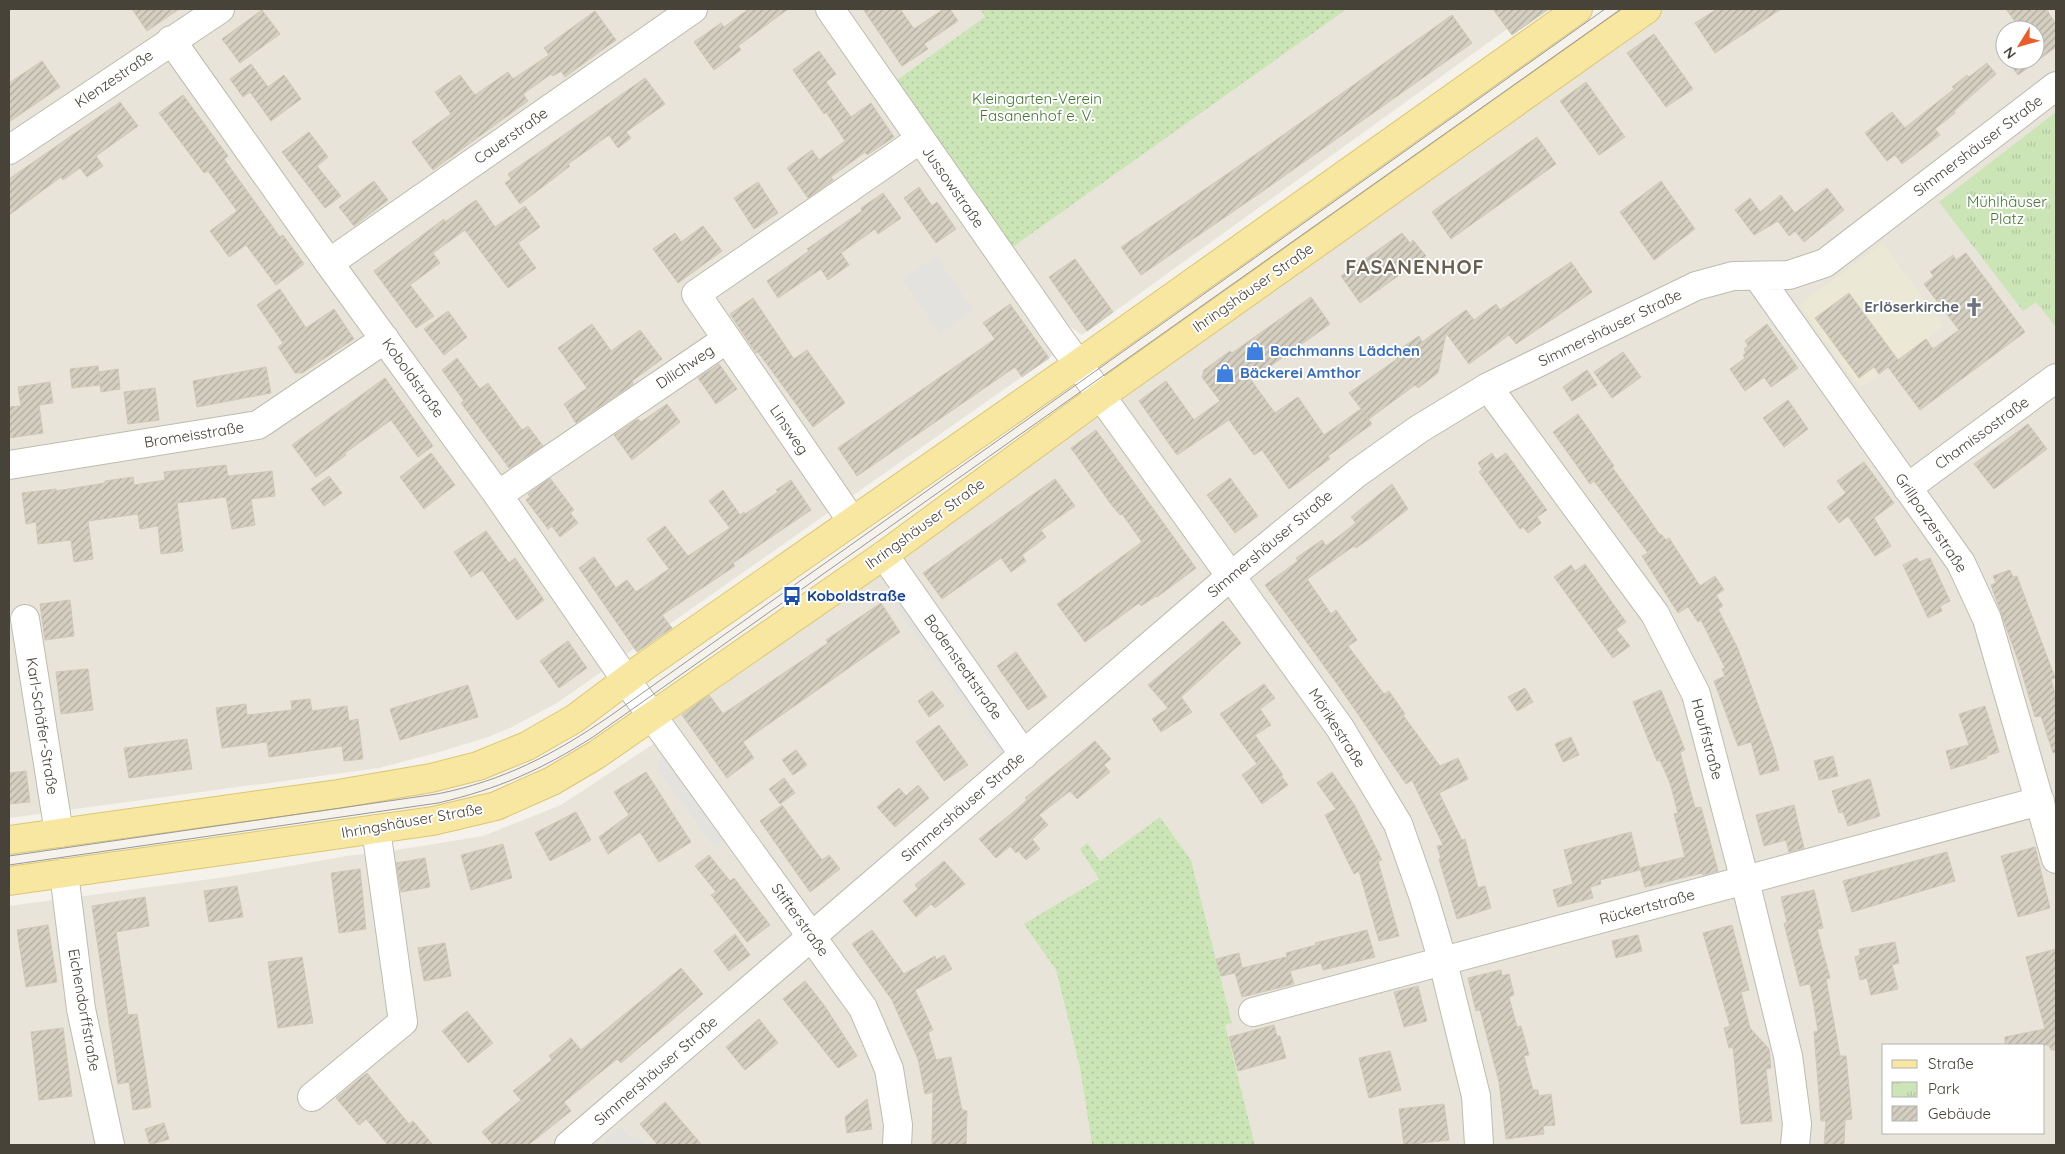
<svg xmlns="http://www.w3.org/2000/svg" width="2065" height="1154" viewBox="0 0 2065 1154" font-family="Quicksand,sans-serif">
<defs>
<pattern id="park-tufts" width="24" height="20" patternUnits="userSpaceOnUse" patternTransform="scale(1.25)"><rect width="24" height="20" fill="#cbe5b7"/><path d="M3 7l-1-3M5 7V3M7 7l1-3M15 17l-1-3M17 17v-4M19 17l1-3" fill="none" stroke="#b0c69e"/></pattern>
<pattern id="garden-dots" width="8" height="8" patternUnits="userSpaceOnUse" patternTransform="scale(1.25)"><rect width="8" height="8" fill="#cbe5b7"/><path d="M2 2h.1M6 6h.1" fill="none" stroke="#b0c69e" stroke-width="1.8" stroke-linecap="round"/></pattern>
<pattern id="building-hatch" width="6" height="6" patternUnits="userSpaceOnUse" patternTransform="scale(1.25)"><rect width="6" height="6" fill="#d5cfc1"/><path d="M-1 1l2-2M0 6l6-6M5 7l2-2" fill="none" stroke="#afaa9e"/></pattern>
</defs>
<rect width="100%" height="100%" fill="#f4f2ea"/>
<path fill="#e8e4d9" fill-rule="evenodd" d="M9,9H980L986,17L873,96L1054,351L1053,355L557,703L510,728L485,738L436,753L379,768L9,818Z
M1347,9H1535L1082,335L1070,327L1060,315L1013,247Z
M1662,9H2056V1145H1255L1225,1025L1232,1023L1191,860L1160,817L1100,861L1080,849L1099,879L1025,924L1056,970L1080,1068L1092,1145H910L803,902L673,719ZM2005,30H2035V60H2005ZM1884,1045H2044V1133H1884Z
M655,743L849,1012L876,1070L885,1145H9V906L226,877L347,856L397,850L483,836L561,805Z"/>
<path fill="#ece8d6" d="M1883,243L1944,326L1860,388L1799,305Z"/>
<path fill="url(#park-tufts)" d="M2056,112V327L2036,302L2023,311L1939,202Z"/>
<path fill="url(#garden-dots)" d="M980,9H1347L1013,247L895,81L985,17Z
M1160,817L1191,860L1232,1023L1225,1025L1255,1145H1092L1080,1068L1056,970L1024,924L1099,879L1080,849L1087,843L1100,861Z"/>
<path fill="#e3e2de" d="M936,256L973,310L940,334L902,279Z
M899,589L1006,740L1001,755L894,606Z
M664,753L726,838L714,847L657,768Z
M621,1126L633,1140L638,1136L645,1145H604L602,1143Z"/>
<path fill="url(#building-hatch)" stroke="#cfc8b4" d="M132,9H179L147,31Z
M749,9H788L738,46L741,50L714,70L694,42L721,23L724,27Z
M863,9H900L914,29L944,9H950L958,21L924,44L928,49L902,66Z
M1493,9H1549L1512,35Z
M1717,9H1781L1715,53L1695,23Z
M2006,9H2046L2056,24V47L2018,75L2007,60H2035V30H2021Z
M262,10L280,34L240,63L222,39Z
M595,11L616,40L565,77L561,71L553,76L551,74L523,94L528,101L433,170L412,142L451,114L435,92L460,75L475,95L508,72L513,79L549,55L544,48Z
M1452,15L1472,43L1263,191L1141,275L1121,247L1262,150Z
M1654,34L1693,89L1666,107L1627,53Z
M819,51L836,74L826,82L851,117L871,103L894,137L867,155L865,152L831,177L833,180L808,198L787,168L812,150L819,160L845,141L826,112L824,114L793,70Z
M42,61L60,87L9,122V83Z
M1987,63L1996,74L1954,111L1955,113L1935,129L1940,135L1902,164L1895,155L1887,161L1865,133L1892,112L1905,128L1954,89L1952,87L1967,75L1969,77Z
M251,64L268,87L284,75L301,99L271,121L250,92L243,97L230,79Z
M645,78L665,104L626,132L631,138L618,148L609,135L568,164L570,166L520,204L505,183L511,179L508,174Z
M1586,82L1625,137L1599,155L1560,101Z
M183,95L228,156L224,159L280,237L283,235L304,264L276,285L246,245L229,257L210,231L237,211L208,171L204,173L159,113Z
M120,102L138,126L96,156L103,166L87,177L80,168L63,180L61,177L9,215V179Z
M309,132L328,157L317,166L341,196L325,208L282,152Z
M1537,137L1556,164L1451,239L1432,212Z
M374,181L388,200L354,226L339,207Z
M1661,181L1695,229L1654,260L1620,212Z
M758,182L778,213L754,229L734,198Z
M919,187L932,206L937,202L956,229L936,243L904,198Z
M1827,188L1844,210L1804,242L1795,231L1789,236L1778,221L1754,235L1735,210L1750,198L1760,212L1781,195L1795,213Z
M883,193L901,218L878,234L875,229L841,253L849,265L828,280L821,269L778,298L767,281L809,251L807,249L862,211L861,208Z
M476,200L495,227L525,206L540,227L518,243L536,268L508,288L465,230L433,253L440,263L410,285L434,316L416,328L374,271L444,219L445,222Z
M703,226L722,251L678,283L653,249L675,233L681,242Z
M1402,233L1410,243L1413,240L1426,256L1360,303L1341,276Z
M1966,253L2025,332L1920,410L1888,367L1879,374L1874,367L1859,378L1815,318L1849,293L1898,360L1926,339L1933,349L1959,330L1924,284L1934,276L1930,272L1953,255L1956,260Z
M1075,259L1113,312L1087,331L1049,277Z
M1571,262L1592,292L1516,344L1509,335L1469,364L1446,333L1438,373L1418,388L1415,385L1369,419L1349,393L1397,359L1393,354L1419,336L1422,342L1466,310L1474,320L1496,304L1500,310Z
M280,289L306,328L334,309L354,339L302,373H295L278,347L283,343L257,305Z
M1311,297L1330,324L1251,380L1275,413L1298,397L1324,435L1361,409L1372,424L1328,456L1330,459L1289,489L1262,450L1254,455L1229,420L1177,455L1139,401L1166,381L1194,420L1220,401L1202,377L1204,370L1230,351L1232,353Z
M753,298L794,359L807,350L845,403L813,427L758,352L756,353L730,314Z
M1010,304L1049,358L1022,377L1015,367L857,476L838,448L995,339L983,323Z
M448,311L467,337L444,355L424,329Z
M592,324L611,351L640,330L662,359L632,381L633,384L576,423L564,404L587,388L558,348Z
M1767,324L1798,368L1771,387L1764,377L1745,391L1730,369L1745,358L1743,355L1746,353L1744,349L1748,346L1745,341Z
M1623,352L1641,377L1612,398L1594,372Z
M457,358L480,389L488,383L522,430L528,426L543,446L509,468L461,403L464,401L442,370Z
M719,364L737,389L716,404L698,378Z
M98,366L100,385L72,388L70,369Z
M266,367L271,393L197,407L193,381Z
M118,369L120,389L101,392L99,372Z
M1587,370L1597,385L1572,401L1563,387Z
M385,378L433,446L418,457L391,420L345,453L346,455L316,477L292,445Z
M50,382L53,403L39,405L43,433L9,438V407L21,406L18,387Z
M155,388L159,420L128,424L124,392Z
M1788,400L1808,429L1784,447L1763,418Z
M667,404L680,422L632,460L614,435L638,419L641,422Z
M1578,414L1614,466L1612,467L1640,506L1660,535L1661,534L1666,540L1669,538L1700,586L1715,576L1724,590L1716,595L1723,606L1718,609L1738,649L1774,750L1779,770L1760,775L1751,742L1738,746L1714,681L1725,676L1722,669L1725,668L1701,620L1698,622L1688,607L1678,613L1642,556L1648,553L1594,481L1590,484L1553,432Z
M2028,424L2047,449L1994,489L1974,464Z
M1096,430L1196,568L1157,597L1156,596L1141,606L1139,603L1085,642L1057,604L1142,542L1122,514L1120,515L1110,503L1071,448Z
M431,453L455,485L424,509L400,477Z
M1492,453L1496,460L1506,453L1547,510L1537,517L1541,523L1528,533L1523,527L1520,529L1479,472L1482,469L1478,463Z
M1864,462L1894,503L1874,518L1891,546L1875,556L1848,516L1839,523L1827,507L1846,493L1837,481Z
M226,465L228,476L272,471L275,496L251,499L255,525L232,529L226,497L177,503L183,551L161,554L158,526L140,529L138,514L88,521L93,559L74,562L71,540L38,544L36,522L26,524L22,493L56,489V491L105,483V481L133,477L134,485L165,480L164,472Z
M329,476L342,493L324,506L311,489Z
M550,478L574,510L570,513L578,523L560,537L552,526L548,529L526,500L530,497L528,494Z
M1230,478L1258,516L1235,533L1207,495Z
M1055,479L1075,506L1041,530L1046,537L1022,555L1026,561L1011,572L1001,558L942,599L923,573Z
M791,480L811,510L733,563L735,566L662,615L672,628L637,652L579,568L594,557L616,588L627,580L636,592L669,569L647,539L665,526L688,556L730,528L709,501L723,490L740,515L744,512L745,514L778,492L776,490Z
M1392,484L1408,509L1369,539L1356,548L1354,546L1307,579L1331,614L1336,610L1357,640L1348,646L1384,694L1389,691L1405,714L1403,715L1440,766L1458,758L1468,779L1439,793L1462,840L1465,839L1478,888L1485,886L1491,908L1457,919L1439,859L1441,858L1437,846L1443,845L1412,780L1406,784L1340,688L1265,585L1298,561L1296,558L1322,540L1326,546L1356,523L1351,517Z
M486,531L509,563L515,558L544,600L517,620L482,570L471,577L454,552Z
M1917,558L1919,562L1930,558L1950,601L1940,606L1942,611L1928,618L1903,565Z
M1585,564L1626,622L1616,629L1630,646L1613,658L1554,577L1571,565L1575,571Z
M2010,570L2013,577L2017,576L2055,678L2051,679L2056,698V752L2053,753L2041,716L2035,717L2019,663L1991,585L1996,583L1993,576Z
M70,600L74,636L45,640L40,604Z
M881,603L900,632L743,742L754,758L727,778L682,715L709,695L723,714L828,643L826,640Z
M1223,621L1241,643L1181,697L1192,712L1161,732L1152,719L1168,708L1148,685Z
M568,641L587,668L559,688L540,661Z
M1016,652L1047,697L1028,710L997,666Z
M88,669L93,710L61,714L56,672Z
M1264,684L1275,698L1260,709L1271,725L1255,735L1283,775L1281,776L1288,785L1262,804L1242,775L1257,764L1220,714Z
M468,685L478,717L400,740L390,709Z
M1525,688L1533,702L1517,711L1508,697Z
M1661,690L1685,750L1680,752L1691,793L1695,808L1701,807L1718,871L1703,875L1702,873L1645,887L1640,868L1685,857L1674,814L1678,813L1670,783L1660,760L1657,761L1633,702Z
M932,691L944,706L929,717L918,701Z
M310,699L312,711L347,706L349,721L358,719L363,759L344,761L342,746L269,757L267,742L222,748L216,708L246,704L247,715L292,710L291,701Z
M1985,706L1999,752L1986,756L1987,758L1951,769L1946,751L1969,745L1959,714Z
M939,725L968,765L944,781L916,742Z
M1571,737L1579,755L1563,762L1555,744Z
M187,739L192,769L129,778L124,748Z
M1095,741L1111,759L1104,765L1110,772L1077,799L1070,791L1039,815L1048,825L1032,839L1040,849L1026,860L1018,851L1016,853L1010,846L996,858L979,839L1011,814L1027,800L1025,798Z
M796,750L807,765L793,775L782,760Z
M1833,756L1838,776L1819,780L1814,761Z
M26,771L30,802L9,804V773Z
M646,772L691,842L659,862L640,832L608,854L599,837L629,815L614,792Z
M1332,772L1355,806L1382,860L1378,861L1399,936L1379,941L1359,871L1354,874L1325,815L1336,809L1317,783Z
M784,778L795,793L780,804L769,789Z
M1870,779L1880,816L1848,826L1843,812L1839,813L1832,791Z
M918,785L929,798L895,827L877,807L899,788L906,796Z
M782,805L822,860L829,855L840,869L810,892L760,821Z
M1794,805L1804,848L1789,852L1786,840L1764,846L1756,815Z
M576,812L591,840L550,861L535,833Z
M1631,832L1640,870L1600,880L1601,884L1590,887L1593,898L1558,907L1553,890L1573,884L1564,850Z
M503,844L512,878L471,890L461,855Z
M2035,847L2050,908L2018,917L2001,856Z
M1947,852L1955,881L1852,912L1843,881Z
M709,855L730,881L734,878L770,925L747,942L711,895L716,892L695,866Z
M425,858L430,887L401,892L396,863Z
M944,861L965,884L935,908L931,904L916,917L903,901L918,889L915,885Z
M360,869L366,929L339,933L331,873Z
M237,886L243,917L209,922L204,891Z
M1814,890L1823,928L1817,929L1830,978L1826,979L1840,1056H1846L1852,1119L1845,1120L1844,1145H1824L1826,1121H1821L1814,1032L1818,1031L1814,1006L1810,984L1800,986L1784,923H1787L1781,897Z
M145,897L149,926L116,932L128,1015L137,1014L151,1107L133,1110L129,1082L118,1084L92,906Z
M48,925L57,982L26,987L17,930Z
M1732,925L1749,990L1741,992L1750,1028L1769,1049L1771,1068L1766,1069L1772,1121L1741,1124L1733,1047L1729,1048L1724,1028L1730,1026L1703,933Z
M872,930L904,974L935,956L936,960L944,955L952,969L915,990L933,1030L928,1032L936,1060L951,1057L962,1110L967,1111L966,1145H932L933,1092L925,1094L918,1059L892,1000L852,944Z
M1367,930L1375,957L1323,970L1321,963L1290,971L1294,984L1242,997L1235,973L1221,976L1216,959L1239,953L1242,968L1286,957L1288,961L1286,953L1316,945L1315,943Z
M735,934L750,955L729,971L714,951Z
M1638,935L1642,951L1616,958L1612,941Z
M1895,942L1899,963L1892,965L1898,989L1871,995L1867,978L1860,980L1855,957L1860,955L1859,949Z
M445,943L451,976L424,981L418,948Z
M2056,949V1050H2051L2049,1045H2005V1037L2045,1029L2026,957Z
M302,957L313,1023L278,1028L268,962Z
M681,968L703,994L621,1063L617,1059L564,1102L571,1111L528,1145H493L482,1132L521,1100L513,1091L552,1060L549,1056L571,1038L581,1050Z
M1501,970L1502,976L1509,974L1514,995L1509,997L1517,1027L1521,1026L1529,1055L1524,1056L1533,1090H1538L1539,1096L1551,1094L1555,1125L1543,1126L1544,1134L1506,1139L1499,1082L1480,1010L1476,1011L1468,978Z
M805,981L824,1005L857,1056L838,1068L783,999Z
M1418,986L1427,1021L1404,1027L1394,992Z
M467,1011L493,1043L468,1063L442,1031Z
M759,1019L778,1043L745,1070L726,1047Z
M1274,1025L1277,1036H1280L1286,1058L1238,1071L1229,1037Z
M63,1028L72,1096L39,1100L31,1032Z
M1390,1051L1401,1090L1369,1098L1359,1058Z
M367,1073L409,1124L413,1121L433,1145H388L366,1119L359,1125L336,1098Z
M867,1099L872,1129L847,1133L845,1117Z
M665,1102L702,1145H658L640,1124Z
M1444,1104L1449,1140L1404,1145L1399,1109Z
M164,1123L169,1139L150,1145L145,1129Z"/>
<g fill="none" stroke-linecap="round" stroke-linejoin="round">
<g stroke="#bfbbad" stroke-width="30">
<path id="minor" d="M830,9L1057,335L1340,728L1398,824L1424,898L1443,962L1476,1096L1479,1145
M171,40L329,263L498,495L626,680L863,1008L889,1069L898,1125L897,1145
M9,150L220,9
M329,263L693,9
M1758,277L1961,563L1987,619L2056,859
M727,339L852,521
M1488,387L1655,614L1696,694L1745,881L1788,1056L1797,1124L1795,1145
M9,465L258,425L385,339
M1907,488L2056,378
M498,495L727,339L696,294L919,140
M884,555L1024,755
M25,619L59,833
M64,873L81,1009L110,1145
M1253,1012L2040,801
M312,1097L403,1022L376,829
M569,1145L1231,576L1357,473L1419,429L1488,387L1696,286L1733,276L1789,275L1825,263L2056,86"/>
</g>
<g stroke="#dcc771" stroke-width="30">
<path id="major" d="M9,840L338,794L431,778L478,766L527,746L574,719L642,668L1078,364L1578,9
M9,881L433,821L496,806L552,781L596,755L884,555L1101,396L1647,9"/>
</g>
<use href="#minor" stroke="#fff" stroke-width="28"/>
<use href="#major" stroke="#f7e7a0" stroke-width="28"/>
<path stroke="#989898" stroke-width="1" d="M9,856L437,794C503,781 555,754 610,716L1605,9
M9,865L438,803C498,789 541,770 593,737L1621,9"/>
</g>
<defs>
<g id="church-bare" transform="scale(1.5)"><path d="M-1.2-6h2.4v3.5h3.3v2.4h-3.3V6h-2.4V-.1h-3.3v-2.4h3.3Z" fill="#6b7280" stroke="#fff" stroke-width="2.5" paint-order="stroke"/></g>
<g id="shop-bare" transform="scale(1.5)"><path d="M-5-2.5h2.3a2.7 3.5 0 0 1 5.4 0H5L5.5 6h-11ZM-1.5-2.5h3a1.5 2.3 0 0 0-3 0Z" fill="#3f7fe0" stroke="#fff" stroke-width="2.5" paint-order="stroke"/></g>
<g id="bus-bare" transform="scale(1.5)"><path d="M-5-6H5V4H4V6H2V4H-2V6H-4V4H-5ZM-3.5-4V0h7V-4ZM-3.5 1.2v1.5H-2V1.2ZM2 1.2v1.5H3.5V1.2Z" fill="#1a4fb4" stroke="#fff" stroke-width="2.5" paint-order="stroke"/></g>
</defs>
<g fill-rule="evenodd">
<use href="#church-bare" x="1974" y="307"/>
<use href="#shop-bare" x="1255" y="351"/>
<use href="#shop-bare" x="1225" y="373"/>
<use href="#bus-bare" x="792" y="596"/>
</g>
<g text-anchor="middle" stroke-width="4" stroke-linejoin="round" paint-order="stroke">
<g font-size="15" fill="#484339" stroke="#fff">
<text transform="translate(114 79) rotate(-34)" y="5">Klenzestraße</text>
<text transform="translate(511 136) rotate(-35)" y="5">Cauerstraße</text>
<text transform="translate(1978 146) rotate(-37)" y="5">Simmershäuser Straße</text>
<text transform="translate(953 187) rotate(55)" y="5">Jussowstraße</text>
<text transform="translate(1253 288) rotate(-35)" y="5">Ihringshäuser Straße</text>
<text transform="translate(1610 328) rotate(-26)" y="5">Simmershäuser Straße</text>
<text transform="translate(685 367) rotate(-34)" y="5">Dilichweg</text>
<text transform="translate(413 378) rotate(54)" y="5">Koboldstraße</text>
<text transform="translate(789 430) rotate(56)" y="5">Linsweg</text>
<text transform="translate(1982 433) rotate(-36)" y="5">Chamissostraße</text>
<text transform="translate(194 435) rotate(-9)" y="5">Bromeisstraße</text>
<text transform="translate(1931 523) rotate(56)" y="5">Grillparzerstraße</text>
<text transform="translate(925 524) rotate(-36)" y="5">Ihringshäuser Straße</text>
<text transform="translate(1270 544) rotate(-40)" y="5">Simmershäuser Straße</text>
<text transform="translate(963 667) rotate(55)" y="5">Bodenstedtstraße</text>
<text transform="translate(42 726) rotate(81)" y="5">Karl-Schäfer-Straße</text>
<text transform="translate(1337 728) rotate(57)" y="5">Mörikestraße</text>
<text transform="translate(1707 739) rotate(75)" y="5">Hauffstraße</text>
<text transform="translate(963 807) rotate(-41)" y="5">Simmershäuser Straße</text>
<text transform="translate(412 821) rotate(-10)" y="5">Ihringshäuser Straße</text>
<text transform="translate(1647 907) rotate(-15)" y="5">Rückertstraße</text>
<text transform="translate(800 920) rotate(54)" y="5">Stifterstraße</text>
<text transform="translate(84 1010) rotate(80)" y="5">Eichendorffstraße</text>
<text transform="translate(656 1071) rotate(-41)" y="5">Simmershäuser Straße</text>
</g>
<g font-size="15" fill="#437630" stroke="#fff">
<text x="1037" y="104">Kleingarten-Verein<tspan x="1037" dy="17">Fasanenhof e. V.</tspan></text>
<text x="2007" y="207">Mühlhäuser<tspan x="2007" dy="17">Platz</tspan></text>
</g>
<g font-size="15" font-weight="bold" fill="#5b616d" stroke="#fff" text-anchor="end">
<text x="1959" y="312">Erlöserkirche</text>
</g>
<g font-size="15" font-weight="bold" fill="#366cbe" stroke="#fff" text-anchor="start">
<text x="1270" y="356">Bachmanns Lädchen</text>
<text x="1240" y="378">Bäckerei Amthor</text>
</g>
<g font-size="15" font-weight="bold" fill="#164399" stroke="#fff" text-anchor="start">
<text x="807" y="601">Koboldstraße</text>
</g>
<g font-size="20" font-weight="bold" letter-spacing="1" fill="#6a6251" stroke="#fff">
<text x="1415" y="274">FASANENHOF</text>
</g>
</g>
<rect width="2065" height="1154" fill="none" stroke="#484339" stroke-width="20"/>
<rect x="1882" y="1044" width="162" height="90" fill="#ffffff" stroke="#b6b4b0"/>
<rect x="1892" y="1060" width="25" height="8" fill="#f7e7a0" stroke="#b6b4b0"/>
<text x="1928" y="1069" font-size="15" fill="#484339">Straße</text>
<rect x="1892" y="1082" width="25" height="15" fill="url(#park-tufts)" stroke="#b6b4b0"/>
<text x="1928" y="1094" font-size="15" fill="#484339">Park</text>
<rect x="1892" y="1106" width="25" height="15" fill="url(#building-hatch)" stroke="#b6b4b0"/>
<text x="1928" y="1119" font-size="15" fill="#484339">Gebäude</text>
<g transform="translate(2020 45) rotate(233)"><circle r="24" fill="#ffffff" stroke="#b6b4b0"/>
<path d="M0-4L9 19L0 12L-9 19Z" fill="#ea5c2b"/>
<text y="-8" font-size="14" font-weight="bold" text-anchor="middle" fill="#484339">N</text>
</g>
</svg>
